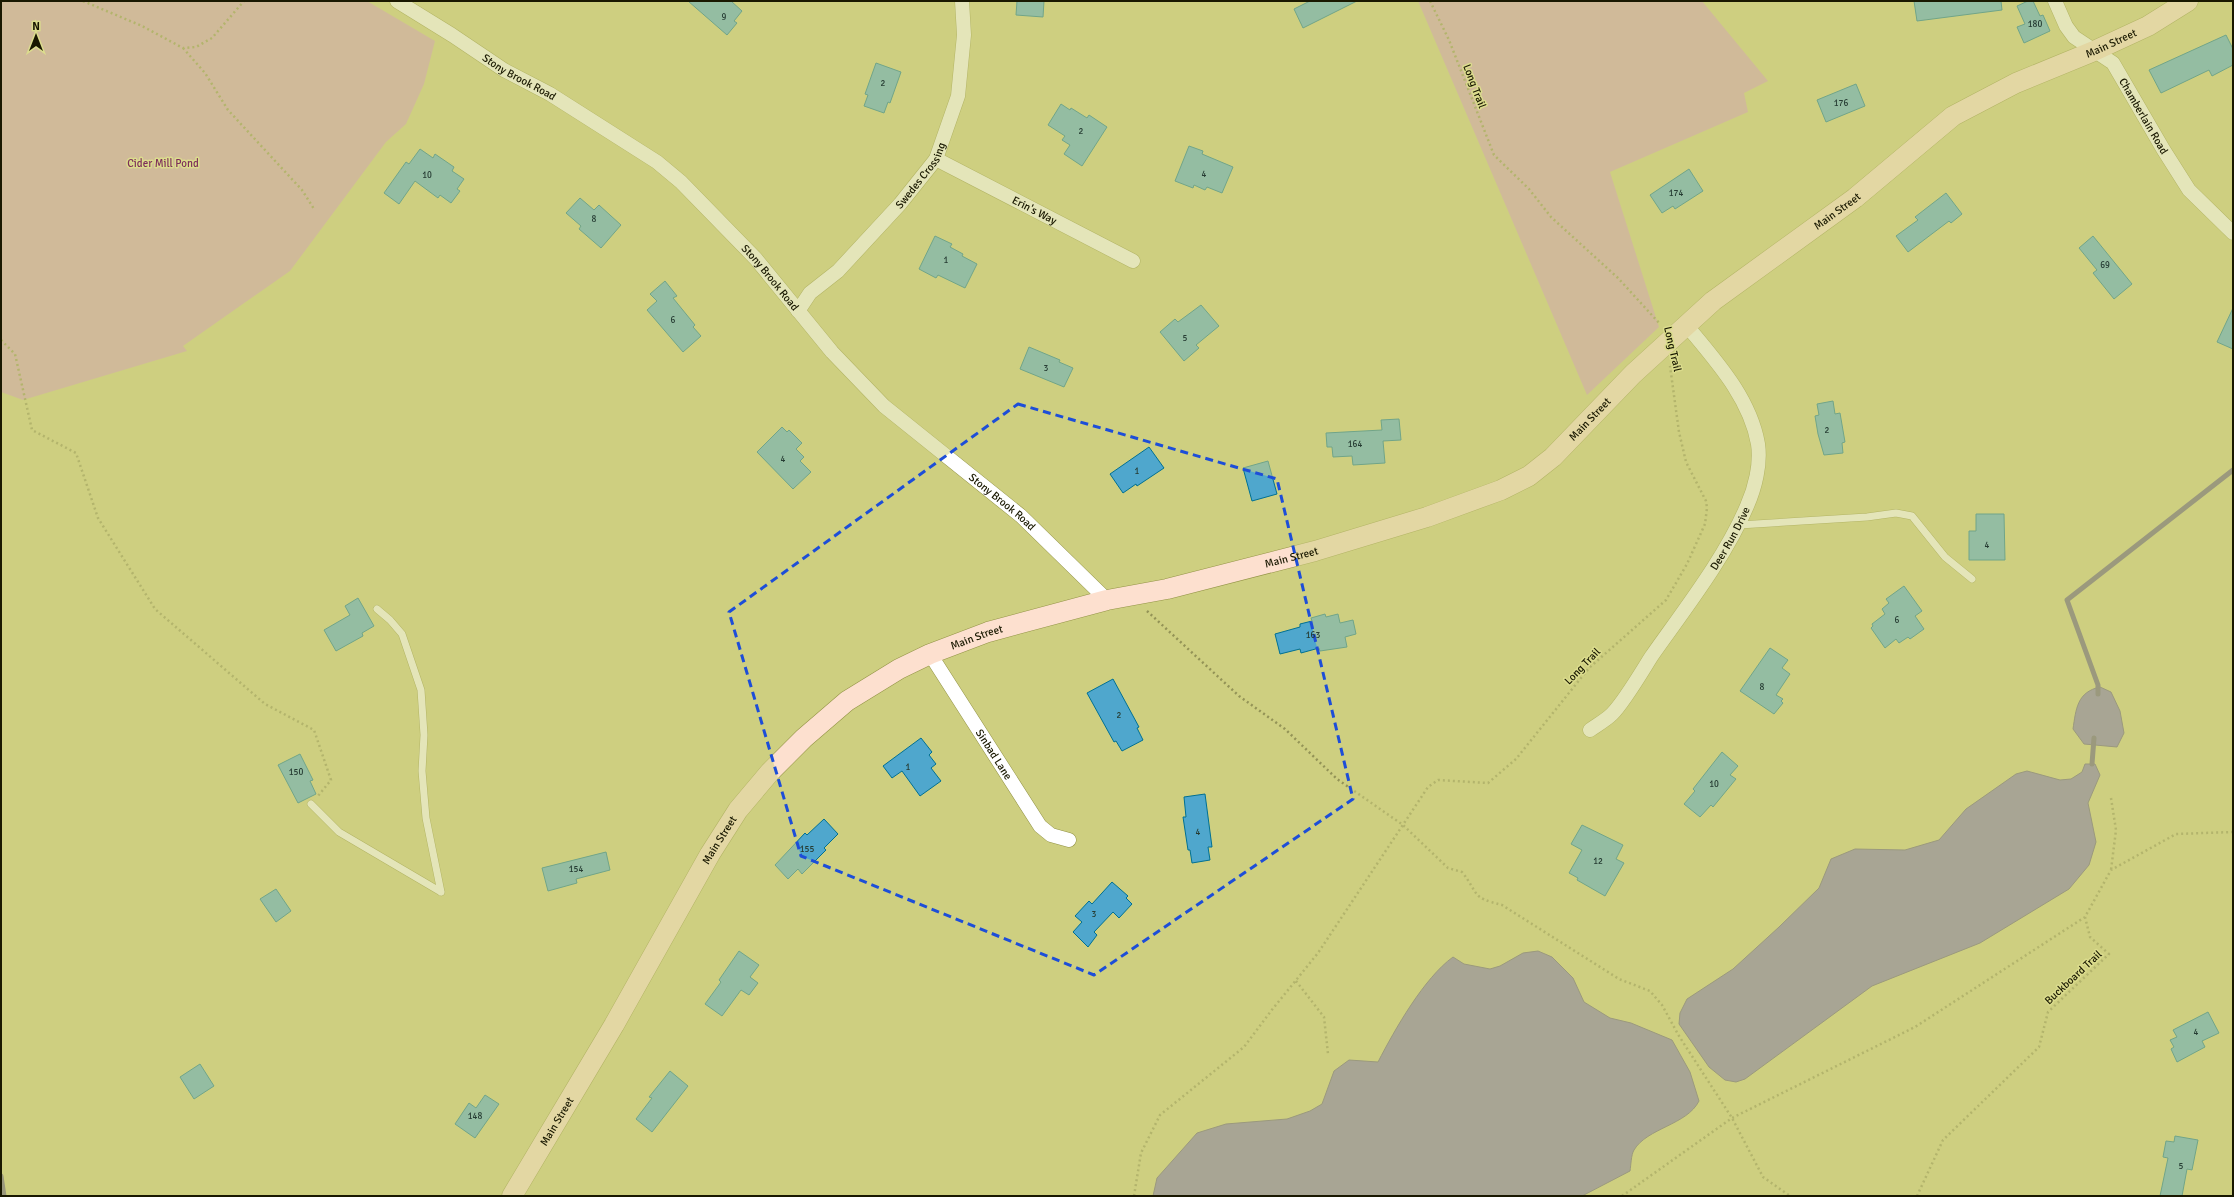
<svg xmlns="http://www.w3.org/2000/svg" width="2234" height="1197" viewBox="0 0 2234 1197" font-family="Signika,sans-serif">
<rect width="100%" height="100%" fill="#cecf80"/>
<path fill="#d3a1b8" d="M1,1H367L435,41L424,84L406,124L386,142L290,271L183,346L187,351L23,400L1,392Z
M1418,1H1702L1768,81L1744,93L1748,112L1610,172L1659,327L1587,395Z"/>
<path fill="#7a72ae" stroke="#5d577a" d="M2100,687L2111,692L2120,711L2124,733L2117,747L2084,744L2073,729C2076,709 2077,692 2100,687Z
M2085,764H2095L2100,775L2088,803L2096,842L2089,865L2069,889L1980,943L1872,986L1745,1079L1736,1082L1725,1080L1709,1067L1679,1024L1680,1013L1687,999L1733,969L1779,927L1819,888L1831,859L1855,849L1905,850L1939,840L1966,809L2016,774L2027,771L2060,780L2071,779L2082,772Z
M1538,951L1552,957L1573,978L1584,1002L1610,1018L1631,1023L1672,1040L1690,1072L1699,1101C1687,1125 1647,1128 1634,1150C1631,1155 1631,1165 1630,1171L1582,1196H1153L1157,1178L1197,1133L1226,1124L1287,1119L1310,1111L1322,1104L1334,1071L1349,1060L1378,1062C1395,1029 1424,978 1453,957L1464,964L1490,969L1500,966L1523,953Z"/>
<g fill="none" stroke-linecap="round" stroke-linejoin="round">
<path stroke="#5d577a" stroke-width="5" d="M2098,694V685L2067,600L2233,470
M2092,764L2094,738
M1,1176L4,1196"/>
</g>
<path fill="#4fa7cd" stroke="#007093" d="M688,1H731L742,11L734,21L737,23L727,35Z
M1017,1H1044L1043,17L1016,15Z
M1310,1H1357L1303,28L1294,9Z
M1914,1H2001L2002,10L1917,21Z
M2028,1H2033L2040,16L2043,15L2050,31L2024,43L2017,27L2025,24L2017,6Z
M2226,35L2233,49V65L2212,76L2209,70L2161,93L2149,70Z
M876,63L901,72L890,103L888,102L884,113L864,106L868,95L865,94Z
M1856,84L1865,106L1826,122L1817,100Z
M1061,104L1070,110L1071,108L1087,118L1089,115L1107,127L1082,166L1064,154L1070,145L1062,140L1065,136L1048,125Z
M1189,146L1203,151L1202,154L1233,167L1222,193L1207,187L1205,190L1194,185L1193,188L1175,181Z
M420,149L433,158L435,154L454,167L452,171L464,179L457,189L460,191L451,203L440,195L438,198L415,181L399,204L384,193L406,162L409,164Z
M1689,169L1703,191L1675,209L1673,206L1662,213L1650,195Z
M1946,193L1962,214L1951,223L1949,221L1908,252L1896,236L1918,220L1915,217Z
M580,198L594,210L599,205L621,225L601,248L579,229L581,226L566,213Z
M935,236L952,244L950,247L963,254L962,256L977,264L965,288L938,275L936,278L919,269Z
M2093,236L2132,284L2114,299L2093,273L2097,270L2079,248Z
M665,281L677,296L673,298L695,325L693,327L701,336L683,352L647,310L657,301L650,294Z
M1201,305L1219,326L1196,345L1199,348L1184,361L1160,332L1175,319L1178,322Z
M2233,308V349L2217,342Z
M1029,347L1060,360L1059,362L1073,368L1064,387L1020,369Z
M1833,401L1835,414L1840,413L1845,442L1842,443L1843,453L1824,455L1818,434L1815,416L1819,415L1817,404Z
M1399,419L1401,440L1383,441L1385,463L1353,465L1352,456L1333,457L1332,447H1327L1326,433L1382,430L1381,420Z
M782,427L787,432L789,430L802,443L796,449L804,457L800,461L811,472L793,489L757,452Z
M1149,447L1164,468L1137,486L1136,484L1123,493L1110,474Z
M1268,461L1277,494L1252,501L1243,468Z
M1976,514H2004L2005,560H1969V531H1976Z
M1904,586L1922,611L1915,616L1924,629L1910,639L1908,637L1899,643L1896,639L1885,648L1871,628L1873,626L1872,624L1885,614L1882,609L1889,603L1886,599Z
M358,598L374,626L362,633L363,636L336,651L324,630L350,615L345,606Z
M1325,614L1326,617L1338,614L1340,623L1353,620L1356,634L1345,637L1347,647L1320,651L1319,648L1301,653L1300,649L1280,654L1275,634L1300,627V624L1312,621L1311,618Z
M1770,648L1788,660L1782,668L1790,674L1776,695L1783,699L1781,701L1783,703L1774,714L1740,691Z
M1113,679L1139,727L1137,728L1143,740L1122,751L1116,741L1114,742L1087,693Z
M921,738L932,752L929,755L936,764L931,768L941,781L920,796L902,771L892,778L883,766Z
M1722,752L1738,766L1730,775L1736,779L1713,807L1711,805L1700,817L1684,804L1695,791L1693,789Z
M300,754L313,780L310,781L316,794L298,803L278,765Z
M1205,794L1212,847H1208L1210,860L1192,863L1190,850H1188L1183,817H1186L1184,797Z
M824,819L838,834L824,848L826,850L802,874L798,869L788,879L775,865L805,833L807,835Z
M1582,825L1623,845L1616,859L1624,863L1605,896L1577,880L1578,878L1569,873L1582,850L1571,844Z
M606,852L610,870L576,879L577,883L548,891L542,868Z
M1112,882L1128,896L1126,898L1132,904L1119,918L1113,912L1094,932L1097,935L1088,947L1073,932L1082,922L1075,916L1089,901L1092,904Z
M276,889L291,911L276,922L260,899Z
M739,951L759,965L750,977L758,983L749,995L741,990L722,1016L705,1004L721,982L719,980Z
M2208,1012L2219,1033L2202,1041L2205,1047L2177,1062L2171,1049L2174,1047L2170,1040L2177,1037L2173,1030Z
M200,1064L214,1086L194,1099L180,1077Z
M670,1071L688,1086L652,1132L636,1119L652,1098L649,1097Z
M485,1095L499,1104L475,1138L455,1124L469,1103L476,1108Z
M2175,1136L2198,1140L2192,1170L2187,1169L2182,1196H2160L2168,1158L2163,1157L2166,1141L2174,1142Z"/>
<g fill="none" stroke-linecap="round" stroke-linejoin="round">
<g stroke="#939345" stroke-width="8">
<path id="service" d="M1739,525L1867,517L1896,513L1912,516L1945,557L1972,579
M377,609L390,620L402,634L421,690L424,735L422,771L426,818L441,892
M311,804L339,832L441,892"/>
</g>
<g stroke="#939345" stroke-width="15">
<g id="minor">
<path id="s1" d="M397,1L452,35L504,70L550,94L657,162L681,182L756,259L832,352L884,406L1021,516L1107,600"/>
<path id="s2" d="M2055,1L2066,26L2074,37L2113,63L2163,149L2189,190L2233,233"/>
<path id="s3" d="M936,159L1133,261"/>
<path id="s4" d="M798,311L810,293L838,271L900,204L936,159L958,96L964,35L962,1"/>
<path id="s5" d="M930,654L1040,826L1051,835L1069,840"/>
<path id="s6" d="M1590,730C1597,725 1606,720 1612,714C1624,702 1641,673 1651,657C1684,610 1725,558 1747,506C1755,488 1761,464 1758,444C1750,398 1716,361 1687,326"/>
</g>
</g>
<g stroke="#939345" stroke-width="21">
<g id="secondary">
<path id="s7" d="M512,1196L614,1025L710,854L738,810L770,772L804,738L847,701L899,669L930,654L988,632L1107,600L1167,589L1315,551L1427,517L1501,490L1529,476L1553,457L1633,374L1713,301L1855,198L1953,116L2016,83L2094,51L2148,26L2188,1"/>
</g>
</g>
<path stroke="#939356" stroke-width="2.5" stroke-dasharray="2 3" stroke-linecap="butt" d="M83,1L142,26L183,48L196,47L212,38L244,1
M1430,1L1449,40L1494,155L1529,189L1551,217L1618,278L1660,324
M183,48L205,73L228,110L302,190L314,209
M1,340L15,354L32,430L76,453L98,518L155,609L265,704L314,730L331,780L318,796
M1147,611L1239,696L1285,729L1337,779L1403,825L1448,868L1462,872C1480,895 1470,897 1502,905L1619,979L1650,991L1662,1005L1679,1036L1732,1118L1763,1177L1790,1196
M2111,798L2116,830L2111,870
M1296,981L1324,1017L1328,1054
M1134,1196L1141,1153L1160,1115L1244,1047L1271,1011L1318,953L1428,787L1438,780L1488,783L1516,759L1589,668L1666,600L1687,564L1705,524L1707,508L1706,501L1686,462L1679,432L1670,366
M1622,1196L1732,1118L1915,1027L2085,917
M1917,1196L1943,1140L2039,1047L2048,1012L2109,954L2090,937L2085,917L2111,870L2176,834L2233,832"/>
<use href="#service" stroke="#fff" stroke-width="7"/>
<use href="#minor" stroke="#fff" stroke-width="14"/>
<use href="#secondary" stroke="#fde0cf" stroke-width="20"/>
</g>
<path d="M0 0H2234V1197H0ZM1018,404L1277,479L1353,799L1094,975L801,856L729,612Z" fill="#cecf80" fill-opacity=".55" fill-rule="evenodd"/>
<path fill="none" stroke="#1d4ed8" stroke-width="3" stroke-dasharray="8 5" stroke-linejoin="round" d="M1018,404L1277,479L1353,799L1094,975L801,856L729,612Z"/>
<g text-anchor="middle" stroke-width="3" stroke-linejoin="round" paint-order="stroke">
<g font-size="9" fill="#263c33">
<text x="724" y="20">9</text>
<text x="2035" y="27">180</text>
<text x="883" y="86">2</text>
<text x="1841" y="106">176</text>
<text x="1081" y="134">2</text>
<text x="1204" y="177">4</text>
<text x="427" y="178">10</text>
<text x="1676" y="196">174</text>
<text x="594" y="222">8</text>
<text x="946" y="263">1</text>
<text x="2105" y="268">69</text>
<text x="673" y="323">6</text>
<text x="1185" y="341">5</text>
<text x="1046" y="371">3</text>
<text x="1827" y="433">2</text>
<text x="1355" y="447">164</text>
<text x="783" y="462">4</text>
<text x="1137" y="474">1</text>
<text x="1987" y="548">4</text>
<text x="1897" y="623">6</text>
<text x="1313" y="638">163</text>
<text x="1762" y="690">8</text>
<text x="1119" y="718">2</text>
<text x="908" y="770">1</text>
<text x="296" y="775">150</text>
<text x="1714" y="787">10</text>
<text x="1198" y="835">4</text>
<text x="807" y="852">155</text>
<text x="1598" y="864">12</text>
<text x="576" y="872">154</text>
<text x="1094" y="917">3</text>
<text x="2196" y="1035">4</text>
<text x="475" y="1119">148</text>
<text x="2181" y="1169">5</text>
</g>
<g font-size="11" fill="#191800" stroke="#dbdc8d">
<text dy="4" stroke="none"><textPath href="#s7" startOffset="2055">Main Street</textPath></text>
<text dy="4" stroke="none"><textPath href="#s1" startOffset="144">Stony Brook Road</textPath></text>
<text transform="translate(1475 86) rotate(69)" y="4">Long Trail</text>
<text dy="4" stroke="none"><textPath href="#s2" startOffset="149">Chamberlain Road</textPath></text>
<text dy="4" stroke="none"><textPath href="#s4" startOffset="184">Swedes Crossing</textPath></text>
<text dy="4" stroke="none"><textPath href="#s3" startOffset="111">Erin's Way</textPath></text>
<text dy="4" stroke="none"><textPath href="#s7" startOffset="1731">Main Street</textPath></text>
<text dy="4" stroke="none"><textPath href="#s1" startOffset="468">Stony Brook Road</textPath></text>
<text transform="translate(1673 349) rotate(77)" y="4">Long Trail</text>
<text dy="4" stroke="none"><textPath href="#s7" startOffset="1407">Main Street</textPath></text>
<text dy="4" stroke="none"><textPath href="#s1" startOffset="792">Stony Brook Road</textPath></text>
<text dy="4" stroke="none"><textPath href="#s6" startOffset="239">Deer Run Drive</textPath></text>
<text dy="4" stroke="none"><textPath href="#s7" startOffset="1072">Main Street</textPath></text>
<text dy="4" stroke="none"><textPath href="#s7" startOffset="747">Main Street</textPath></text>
<text transform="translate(1582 666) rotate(-46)" y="4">Long Trail</text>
<text dy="4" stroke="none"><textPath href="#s5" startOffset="119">Sinbad Lane</textPath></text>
<text dy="4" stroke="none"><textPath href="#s7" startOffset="412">Main Street</textPath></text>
<text transform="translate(2073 977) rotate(-43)" y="4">Buckboard Trail</text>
<text dy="4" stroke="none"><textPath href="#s7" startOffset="87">Main Street</textPath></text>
</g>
<g font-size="11" fill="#7d2e5a" stroke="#dbdc8d">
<text x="163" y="167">Cider Mill Pond</text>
</g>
</g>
<rect width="2234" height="1197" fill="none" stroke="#191800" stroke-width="4"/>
<g transform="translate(36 36)" stroke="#dbdc8d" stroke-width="3" paint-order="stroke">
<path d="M0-3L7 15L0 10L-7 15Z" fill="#191800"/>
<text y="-6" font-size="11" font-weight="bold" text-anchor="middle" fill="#191800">N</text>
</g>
</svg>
